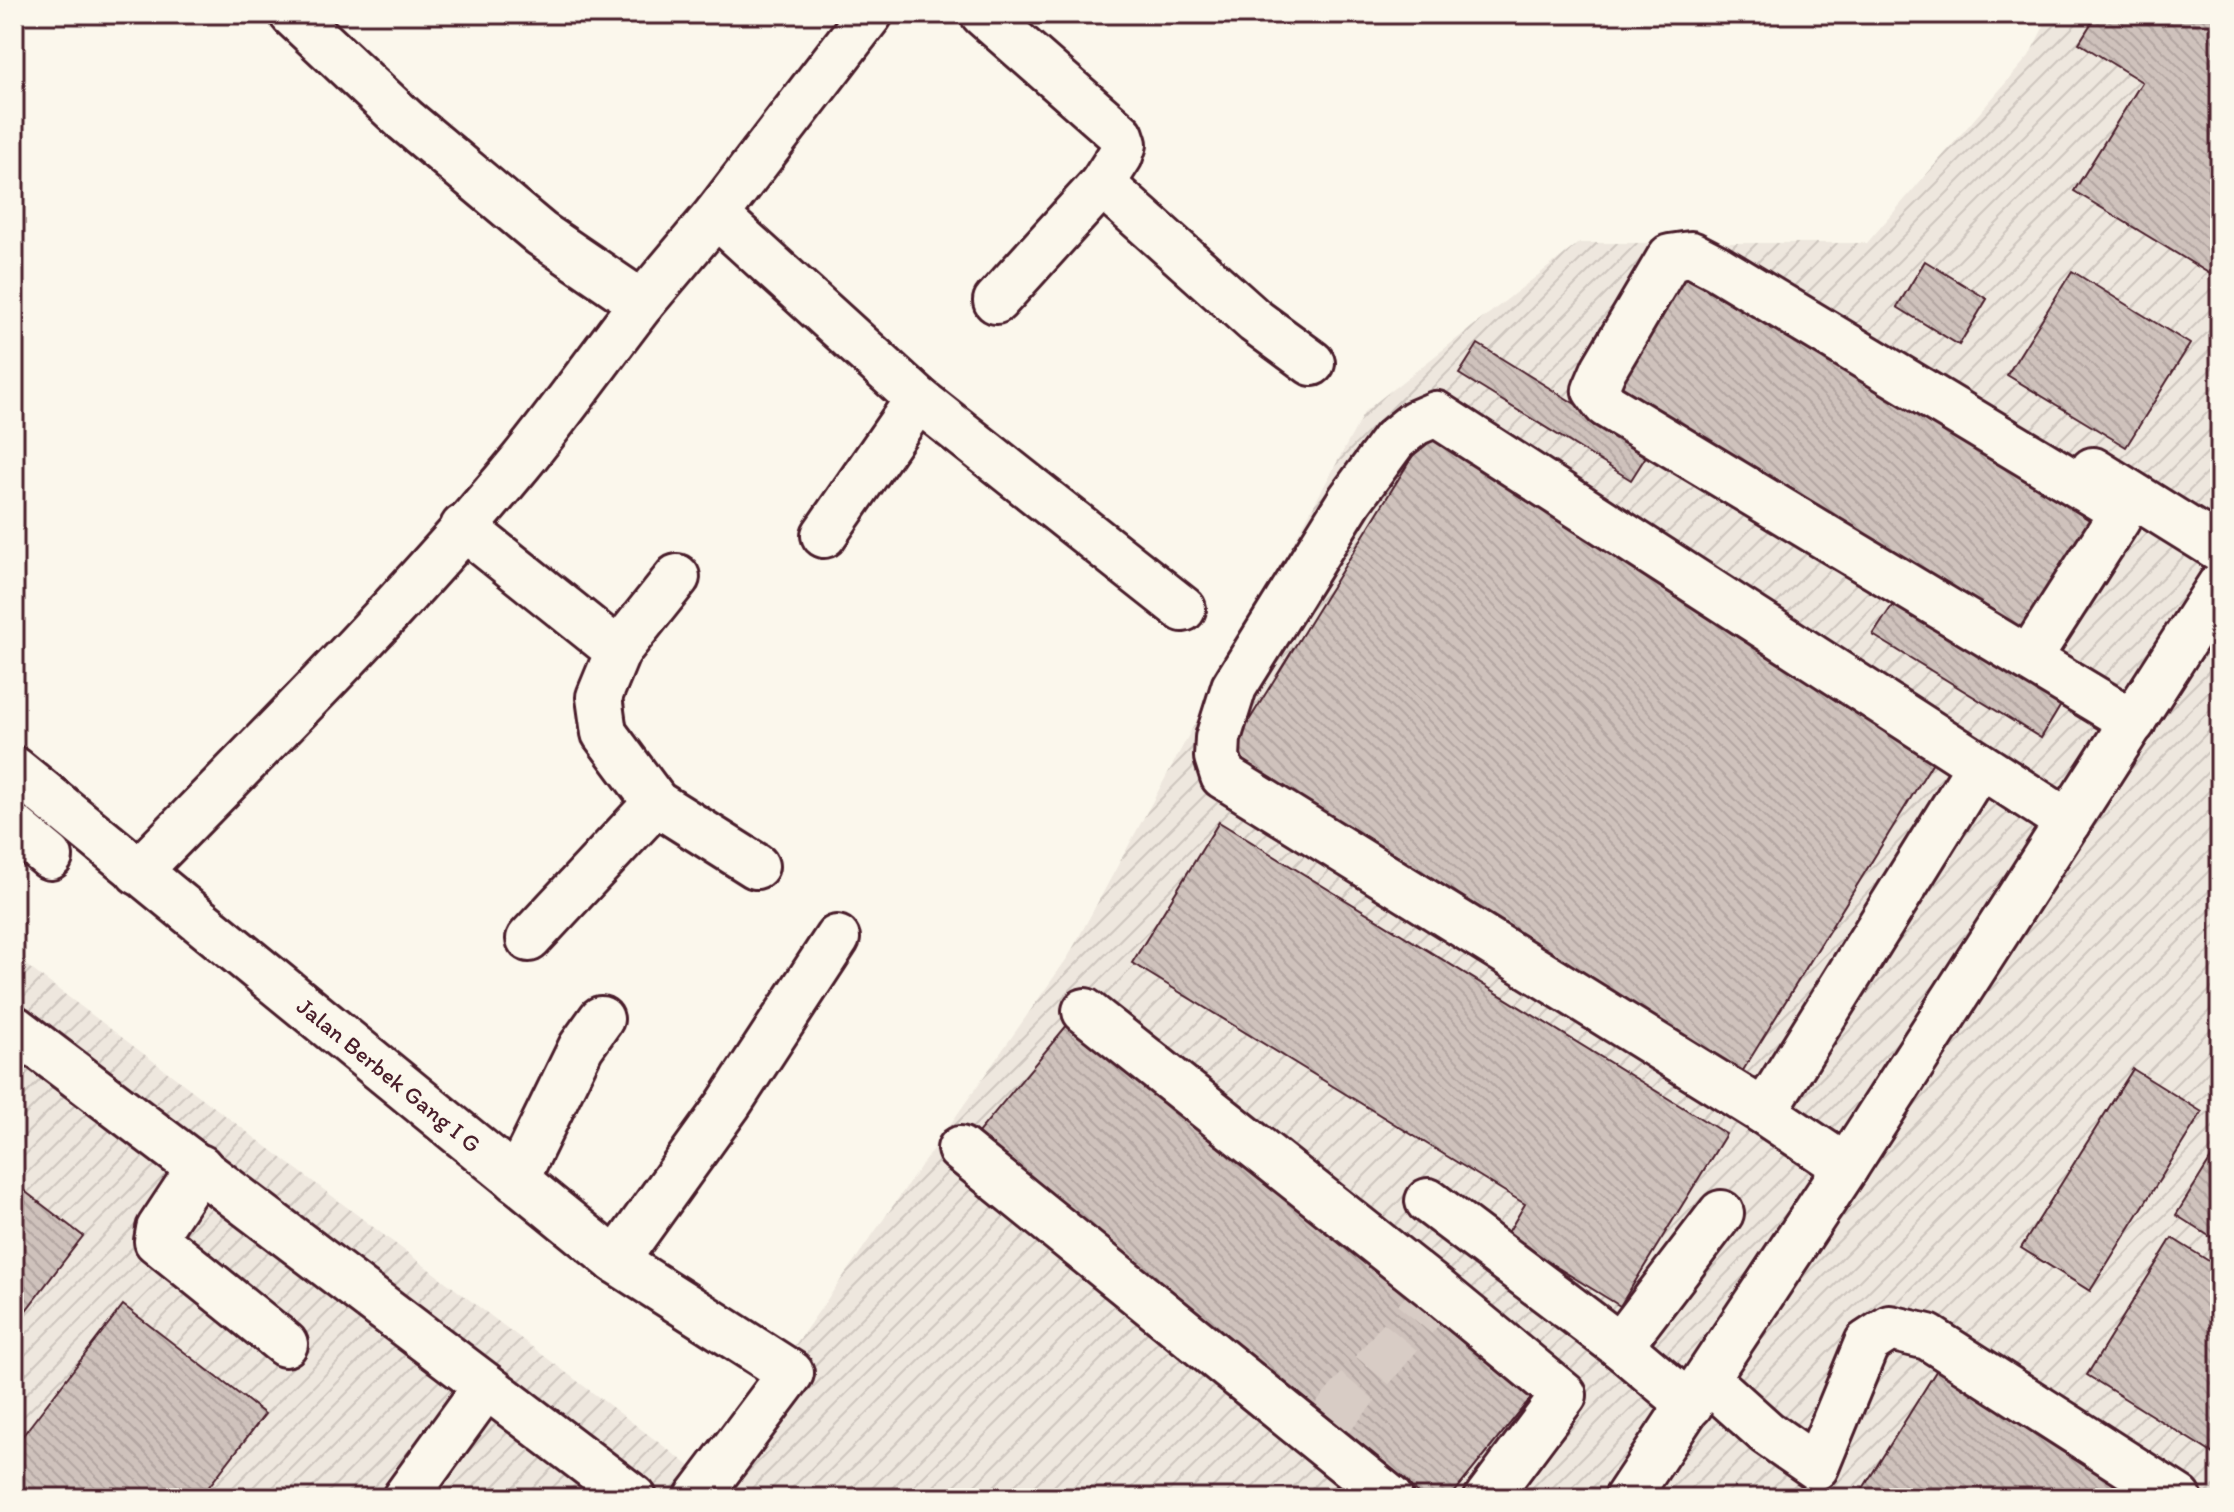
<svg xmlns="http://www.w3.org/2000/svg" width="2234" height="1512" viewBox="0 0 2234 1512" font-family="Itim,sans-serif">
<defs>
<pattern id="industrial-furrows" width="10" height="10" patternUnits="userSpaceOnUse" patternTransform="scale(2)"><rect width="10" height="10" fill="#eee7de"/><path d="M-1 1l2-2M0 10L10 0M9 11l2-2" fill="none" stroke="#cec6bf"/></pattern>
<pattern id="building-back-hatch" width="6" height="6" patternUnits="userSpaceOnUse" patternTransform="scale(2)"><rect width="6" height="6" fill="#cfc2bc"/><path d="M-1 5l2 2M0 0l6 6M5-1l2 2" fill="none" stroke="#b3a6a2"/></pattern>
</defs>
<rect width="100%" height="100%" fill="#fbf7ec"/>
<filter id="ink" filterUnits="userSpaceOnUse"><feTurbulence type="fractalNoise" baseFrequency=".0125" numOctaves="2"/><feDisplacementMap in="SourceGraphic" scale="16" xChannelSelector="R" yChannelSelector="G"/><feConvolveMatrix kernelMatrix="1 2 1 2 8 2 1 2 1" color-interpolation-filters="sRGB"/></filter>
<g filter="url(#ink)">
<path fill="url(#industrial-furrows)" d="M2050,14H2220V1498H14V956L703,1476L1068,957L1365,411L1579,243H1867L2029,56Z"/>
<path fill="url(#building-back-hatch)" stroke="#4a1f2b" stroke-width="2" d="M2097,14H2220V280L2074,191L2142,82L2079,43Z
M1691,258L2106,514L2021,651L1607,396Z
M1925,261L1987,299L1959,345L1897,307Z
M2072,271L2190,344L2126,447L2007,375Z
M1478,344L1650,450L1631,480L1459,374Z
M1430,428L1944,744L1739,1077L1224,761Z
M1897,598L2064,700L2041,738L1873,635Z
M1219,822L1726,1134L1620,1306L1506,1236L1525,1204L1132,963Z
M1077,1013L1538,1389L1450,1498H1424L977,1134Z
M2133,1069L2202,1112L2090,1291L2021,1248Z
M2220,1144V1243L2176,1215Z
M14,1183L83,1236L14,1326Z
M2172,1238L2220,1268V1458L2087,1375Z
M123,1305L265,1414L200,1498H14V1447Z
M1938,1368L2147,1498H1857Z"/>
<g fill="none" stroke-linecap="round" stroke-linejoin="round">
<path stroke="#d8ccc5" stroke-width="44" stroke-dasharray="44 22" stroke-linecap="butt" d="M1330,1421L1430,1301"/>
<g stroke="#4a1f2b" stroke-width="50">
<g id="minor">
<path d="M292,14L405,120L541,234L642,303L716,215L870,14"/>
<path d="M983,14L1121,135L1124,144L1120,156L1102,184L996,301"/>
<path d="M1102,184L1255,321L1312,363"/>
<path d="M716,215L918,399L1183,609"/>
<path d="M2093,470L2220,549"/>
<path d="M463,527L618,651L599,697L604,733L656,803L756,866"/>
<path d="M824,535L918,399"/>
<path d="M618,651L677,577"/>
<path d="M2029,658L2118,519L2108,503L1716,267L1691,254L1670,257L1604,369L1595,390L1606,405L2133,722"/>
<path id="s1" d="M14,769L616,1261L728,1105L837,938"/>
<path d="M14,827L50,857"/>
<path d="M138,872C268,739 401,607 520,463C562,411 601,356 642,303"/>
<path d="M529,939L656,803"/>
<path d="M1085,1011L1438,1291L1564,1395L1487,1498"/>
<path d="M14,1028L634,1498"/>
<path d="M1764,1112L1979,766"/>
<path d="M960,1149L1390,1498"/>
<path d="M200,1167L159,1229L157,1241L285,1344"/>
<path d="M1846,1167L1764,1112L1223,776L1217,757L1218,738L1234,687L1350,500L1394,440L1415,423L1436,414L2068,822"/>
<path d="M516,1180L581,1047L601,1019"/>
<path d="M1428,1201L1620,1346"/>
<path d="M616,1261L791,1373L697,1498"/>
<path d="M1707,1379L1767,1433L1816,1467L1867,1343L1890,1328L1928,1337L2179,1498"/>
<path d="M1690,1405L1620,1346L1721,1213"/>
<path d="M405,1498L486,1386"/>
<path d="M1627,1498L1846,1167L2220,585"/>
</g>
</g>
<use href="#minor" stroke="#fbf7ec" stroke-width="44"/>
</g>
</g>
<g text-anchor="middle" stroke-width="6" stroke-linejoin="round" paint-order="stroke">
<g font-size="24" fill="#4a1f2b" stroke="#fbf7ec">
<text dy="8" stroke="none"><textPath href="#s1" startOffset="484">Jalan Berbek Gang I G</textPath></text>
</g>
</g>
<rect width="2234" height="1512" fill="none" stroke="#fbf7ec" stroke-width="48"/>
<rect x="24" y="24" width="2186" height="1464" fill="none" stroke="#4a1f2b" stroke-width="3" filter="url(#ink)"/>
</svg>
